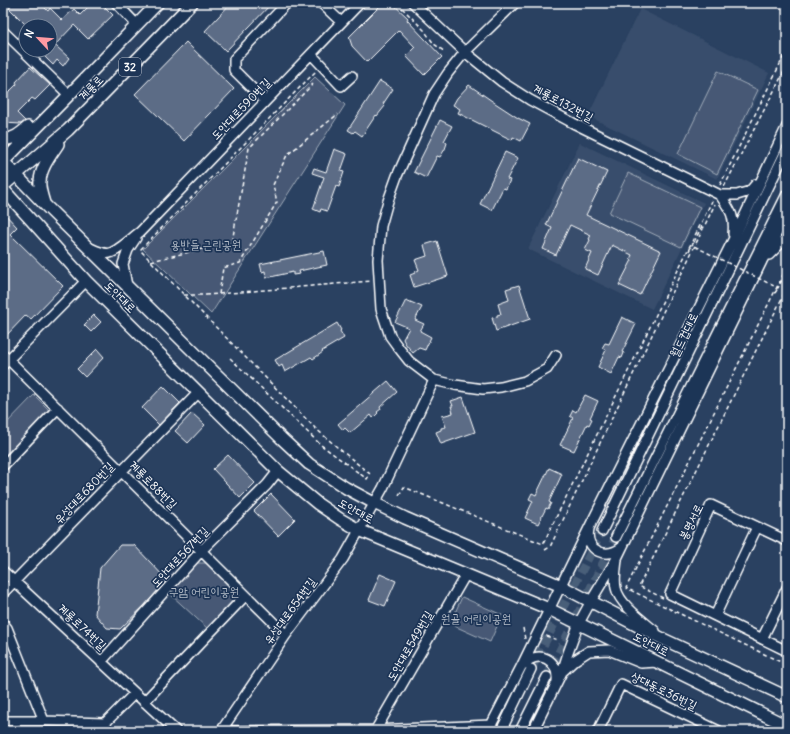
<svg xmlns="http://www.w3.org/2000/svg" width="790" height="734" viewBox="0 0 790 734" font-family="Delius,'Poor Story',sans-serif">
<rect width="100%" height="100%" fill="#2a4161"/>
<filter id="ink" filterUnits="userSpaceOnUse"><feTurbulence type="fractalNoise" baseFrequency=".025" numOctaves="2"/><feDisplacementMap in="SourceGraphic" scale="8" xChannelSelector="R" yChannelSelector="G"/><feConvolveMatrix kernelMatrix="1 2 1 2 8 2 1 2 1" color-interpolation-filters="sRGB"/></filter>
<g filter="url(#ink)">
<path fill="#394e6c" d="M640,9L769,73L717,179L588,116Z
M580,143L704,203L652,309L528,249Z"/>
<path fill="#465975" stroke="#a2acba" d="M718,71L758,90L717,174L678,154Z
M315,77L345,105L211,314L143,249Z
M628,173L700,207L681,247L609,213Z
M34,395L48,409L49,416L3,462V427Z
M197,563H208L237,593V598L208,629L169,593Z
M462,597L502,615L490,642L450,624Z"/>
<path fill="#5b6c86" stroke="#fff" d="M4,3H40L48,11L50,8L62,20L74,9L80,15L92,3H101L113,15L88,39L74,25L55,45L50,40V26H35L32,23L29,26H27Z
M231,3H272L226,51L205,31Z
M383,3H392L408,18L407,20L442,57L424,75L406,56L415,47L399,30L367,62L352,46L349,37Z
M186,42L234,89L184,141L135,94Z
M56,46L69,58L63,66L57,60L53,65L45,57Z
M30,67L50,85L35,100L32,98L17,113L25,121L21,124L3,123V98L17,84L16,82Z
M380,81L393,89L383,104L385,106L377,116L376,115L362,136L355,131L353,133L348,130Z
M469,85L495,103L518,118L530,124L521,141L513,137L512,140L458,113L460,109L453,105L457,98Z
M440,120L452,126L444,141L447,143L445,149L440,157L437,156L426,178L414,172Z
M334,149L347,154L341,171L344,172L339,187L336,186L327,211L321,209L320,212L313,209L324,177L312,173L314,168L326,172Z
M505,152L518,158L507,179L510,180L506,189L503,188L492,210L480,204Z
M578,158L607,172L586,215L661,251L640,295L619,285L632,260L630,259L632,255L612,245L598,275L585,269L592,253L585,250L590,240L589,239L591,235L570,225L556,255L543,249L552,228L546,225Z
M3,212L17,227L10,234L63,286L31,319L26,315L3,339Z
M437,241L448,276L414,287L410,275L415,273V272L419,270L415,260L427,256L424,245Z
M324,251L327,265L299,271L300,274L293,275V272L266,278L265,271L262,272L260,264Z
M519,285L530,319L496,331L492,318L497,317V315L501,314L498,304L509,300L506,289Z
M406,300L422,307L415,320L424,324L420,331L431,337L425,350L419,348L413,353L405,343L403,339L409,328L395,322Z
M94,315L101,322L91,332L84,325Z
M622,317L636,324L622,352L624,353L622,358L619,357L611,374L598,367L606,350L602,348L605,343L609,344Z
M337,323L341,330L340,331L344,338L322,351L323,352L313,359L311,357L285,372L282,365L279,367L275,360Z
M97,349L104,357L85,377L77,369Z
M388,381L397,392L380,407L381,409L377,412L378,413L373,418L371,415L350,433L345,428L343,430L338,424Z
M163,386L180,403L159,425L142,408Z
M585,395L598,401L590,418L592,419L589,425L587,424L574,451L560,445L573,418L570,416L573,410L576,412Z
M463,397L475,432L441,444L436,432L441,430V428L446,427L442,416L453,413L451,406H453L451,401Z
M192,413L205,425L188,443L175,431Z
M228,455L255,483L240,498L213,469Z
M549,468L562,474L549,502L551,503L548,509L546,508L538,524L525,518L533,501L529,499L532,493L536,495Z
M271,494L295,519L278,536L254,511Z
M120,545H134L167,580L145,605L120,629L107,628L95,614L100,568Z
M380,574L396,581L385,606L369,600Z"/>
<g fill="none" stroke-linecap="round" stroke-linejoin="round">
<path stroke="#4a5e79" stroke-width="9" stroke-dasharray="9 4.5" stroke-linecap="butt" d="M531,669L602,531
M547,677L616,537"/>
<g stroke="#fff" stroke-width="12">
<path id="minor" d="M116,3L137,25
M321,3L341,22
M413,3L465,52L502,82L530,100L573,123L720,195H737L750,191L756,184
M3,31L69,95
M311,54L341,86L352,76
M265,101L234,70V59L287,3
M720,195C730,210 735,215 733,234
M88,247C95,250 104,255 110,253C118,251 133,237 140,232L360,3
M769,255L783,241L787,240
M127,286L123,264L128,250L136,238
M3,354L286,635
M3,365L86,281
M434,380L455,385L483,389L501,387L525,381L547,369L556,355
M3,466L58,408
M589,529C584,551 608,561 623,546
M602,531L787,149
M616,537L787,194
M787,541L711,505L670,594L787,651
M617,560C616,569 614,579 616,588C619,604 643,621 655,631
M3,571L176,731
M3,593L198,393
M715,616L757,527
M3,623L7,628L44,721
M762,639L787,588
M101,662L202,550L267,485L278,471
M523,665C538,649 559,659 557,681
M562,672L575,660L589,651L609,650L641,663L657,662
M144,702L246,595
M3,721H44L104,723
M97,731L135,693
M221,731L286,635L343,559L383,488L434,380L409,361L398,347L390,336L381,309L378,260L381,226L388,201L397,176L434,94L448,73L465,52L515,3
M221,731L375,730L491,725
M375,731L466,574
M488,731L521,667L590,526L733,240L787,126
M501,731L531,669
M520,731L547,677
M533,731L562,672L568,653L579,623L591,601L617,558L762,261L787,214
M598,731L621,684L719,731"/>
</g>
<g stroke="#fff" stroke-width="14">
<path id="major" d="M3,140C14,139 20,134 28,127
M3,161L44,204L281,438L309,464L346,488L374,503L405,518L561,586L663,639L787,697
M3,162L69,95L158,3
M3,186L68,130L192,3
M3,189L86,281L278,471L318,504L340,519L359,530L549,609L787,726
M44,203C42,196 39,188 40,181C41,167 51,155 58,144"/>
</g>
<path stroke="#fff" stroke-width="1.5" stroke-dasharray="4 3" stroke-linecap="butt" d="M397,3L424,30L434,44L445,52
M720,185L787,50
M724,187L787,66
M694,242L703,224
M689,251L692,245
M151,261L232,242L249,148L313,84
M787,267L626,588L787,665
M780,284L787,270
M775,293L778,288
M219,294L223,268L240,263L277,202L273,185L287,155L338,114
M184,295H206L371,281
M230,358L321,445L367,479L370,474L337,447L315,428L140,250L316,71
M399,495L404,487L543,544L712,201
M545,550L550,547L715,204
M663,598L639,586L787,288
M523,628L525,639
M546,636L558,640"/>
<use href="#minor" stroke="#1d3557" stroke-width="9"/>
<use href="#major" stroke="#1d3557" stroke-width="11"/>
<path stroke="#fff" stroke-width="1.5" stroke-dasharray="4 3" stroke-linecap="butt" d="M694,242L692,245L778,288L780,284"/>
</g>
</g>
<g text-anchor="middle" stroke-width="3.5" stroke-linejoin="round" paint-order="stroke">
<rect fill="#1d3557" stroke="#bbc2cd" stroke-width="1" x="119" y="58" width="22" height="18" rx="3"/>
<g font-size="11" font-weight="bold" fill="#fff">
<text x="130" y="71">32</text>
</g>
<g font-size="12" fill="#fff" stroke="#1d3557">
<text transform="translate(91 88) rotate(-46)" y="4">계룡로</text>
<text transform="translate(563 103) rotate(28)" y="4">계룡로132번길</text>
<text transform="translate(241 109) rotate(-46)" y="4">도안대로590번길</text>
<text transform="translate(120 297) rotate(45)" y="4">도안대로</text>
<text transform="translate(684 335) rotate(-64)" y="4">월드컵대로</text>
<text transform="translate(153 485) rotate(45)" y="4">계룡로88번길</text>
<text transform="translate(84 493) rotate(-46)" y="4">유성대로680번길</text>
<text transform="translate(356 511) rotate(29)" y="4">도안대로</text>
<text transform="translate(691 522) rotate(-63)" y="4">봉명서로</text>
<text transform="translate(180 557) rotate(-47)" y="4">도안대로567번길</text>
<text transform="translate(290 611) rotate(-54)" y="4">유성대로654번길</text>
<text transform="translate(82 627) rotate(43)" y="4">계룡로74번길</text>
<text transform="translate(651 644) rotate(27)" y="4">도안대로</text>
<text transform="translate(410 646) rotate(-60)" y="4">도안대로549번길</text>
<text transform="translate(664 691) rotate(26)" y="4">상대동로36번길</text>
</g>
<g font-size="12" fill="#b5bdc8" stroke="#1d3557">
<text x="206" y="249">용반들 근린공원</text>
<text x="204" y="596">구암 어린이공원</text>
<text x="476" y="623">원골 어린이공원</text>
</g>
</g>
<rect width="790" height="734" fill="none" stroke="#1d3557" stroke-width="16"/>
<rect x="8" y="8" width="774" height="718" fill="none" stroke="#fff" stroke-width="1.5" filter="url(#ink)"/>
<g transform="translate(38 38) rotate(296)"><circle r="19" fill="#1d3557" stroke="#77869a"/>
<path d="M0-3L7 15L0 10L-7 15Z" fill="#ff9aa2"/>
<text y="-6" font-size="11" font-weight="bold" text-anchor="middle" fill="#ffffff">N</text>
</g>
</svg>
